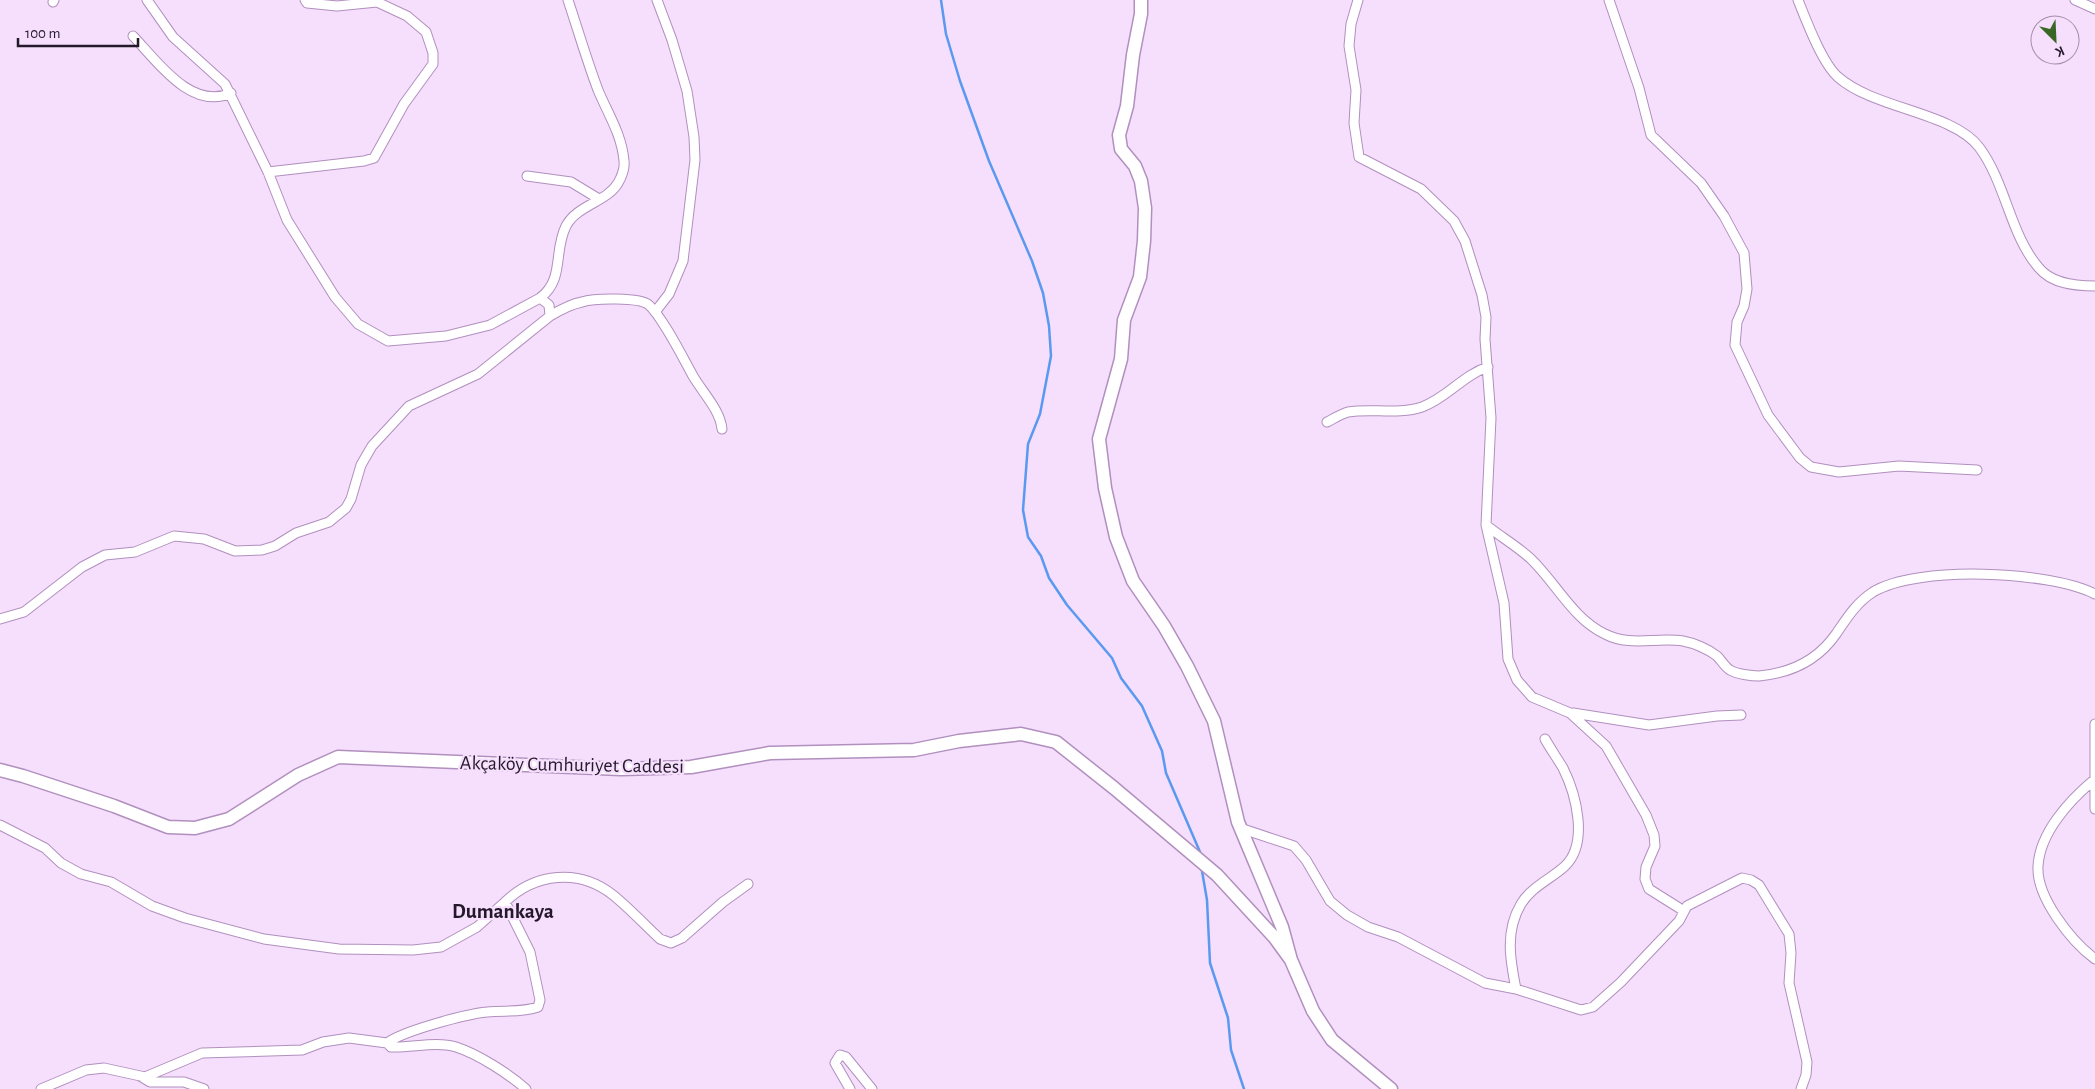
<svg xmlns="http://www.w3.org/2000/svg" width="2095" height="1089" viewBox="0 0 2095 1089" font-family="'Alegreya Sans',sans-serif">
<rect width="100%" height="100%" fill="#f5dffd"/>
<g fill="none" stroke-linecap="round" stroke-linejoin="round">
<path stroke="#5a99ef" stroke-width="2.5" d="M941,0L946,34L960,81L989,161L1032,261L1043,293L1049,326L1051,356L1040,414L1028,444L1023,510L1028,537L1041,556L1049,578L1067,605L1112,658L1121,678L1142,706L1162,751L1166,773L1200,852
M1202,871L1207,900L1210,963L1228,1018L1231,1050L1244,1089"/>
<g stroke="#b18fbe" stroke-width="11">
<path id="street" d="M1358,0L1351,24L1349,46L1356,90L1354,123L1359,157L1421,189L1454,221L1465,241L1482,295L1486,317L1485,339L1491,418L1486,525L1504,603L1508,659L1517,680L1532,697L1570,713L1606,746L1646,815L1654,835L1655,846L1646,867L1645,879L1649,889L1684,911
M1609,0L1639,88L1651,135L1701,183L1724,216L1744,253L1747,289L1744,306L1737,322L1735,345L1768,415L1800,458L1811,467L1839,472L1899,466L1977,470
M1798,0C1806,20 1822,63 1838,77C1874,109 1952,112 1979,147C2006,183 2010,235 2039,268C2052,284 2076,286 2095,286
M2075,0L2095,9
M53,2L54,0
M133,36C157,61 191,111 231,93
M268,172L364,161L374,158L404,104L433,64V53L426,32L407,16L377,2L337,6L307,3L305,0
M527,176L571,182L599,199
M540,298C565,279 553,252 566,226C577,205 607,202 618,183C622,176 625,169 624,161C622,135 608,114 598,90C587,61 578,30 568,0
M655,312L669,294L683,261L695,160L694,137L687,91L672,40L657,0
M550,316C560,310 571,304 582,302C594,298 640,297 649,305C663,318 683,358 693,376C703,393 720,410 722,429
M1327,422C1333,419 1341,414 1348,412C1372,408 1398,415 1422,407C1447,398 1463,375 1488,367
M1486,525C1501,537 1517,546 1531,559C1556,583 1573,619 1605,634C1630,647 1656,637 1683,641C1694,643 1708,649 1717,656C1721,660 1725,667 1730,670C1736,674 1752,676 1759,676C1791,673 1818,660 1836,634C1847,618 1856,603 1873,592C1917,565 2050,571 2095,594
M0,619L24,612L82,567L105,555L135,552L174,536L204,539L235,551L262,550L275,546L296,533L329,522L346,508L351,499L361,465L372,446L409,406L478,374L550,316L549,305L540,298L490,325L446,336L388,341L358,324L335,297L287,220L268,172L225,84L173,37L147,0
M1573,713L1649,725L1717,716L1741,715
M2095,724V809
M2094,780C2070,800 2040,832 2038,866C2036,897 2071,941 2095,959
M0,825L45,848L61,863L81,874L111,882L152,906L185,918L264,939L339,949L413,950L441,947L477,927L505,902L530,952L540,1000L538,1007C521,1013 504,1010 487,1012C466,1014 403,1031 387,1043L391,1047C412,1048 436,1041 456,1047C478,1054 509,1074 526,1089
M1240,828L1294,846L1306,860L1330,901L1347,915L1368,927L1398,937L1485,983L1516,989L1581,1010L1593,1007L1621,982L1679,921L1687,906L1742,878L1751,880L1759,885L1789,934L1791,953L1789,983L1807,1062L1806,1075L1801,1089
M505,902C535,873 579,868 613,895C629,908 644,924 660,939L671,943L682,938L723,902L748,884
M1516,989C1510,959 1505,931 1521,904C1531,887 1551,879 1565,866C1589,843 1576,794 1563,768C1557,758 1550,748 1545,739
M140,1076L150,1082H184L204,1089
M41,1089L86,1070L104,1068L145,1077L202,1053L302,1050L323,1042L349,1038L387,1043
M850,1089L835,1063L840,1055L846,1057L872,1089"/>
</g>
<g stroke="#b18fbe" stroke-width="15">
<path id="secondary" d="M1141,0V14L1133,55L1127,106L1119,135L1121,149L1135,166L1141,181L1145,208L1144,241L1140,277L1124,320L1121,359L1099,439L1105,488L1116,537L1133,581L1164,626L1187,666L1214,721L1238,822L1282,927L1291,960L1313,1011L1332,1040L1391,1089
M0,770L23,776L114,806L168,827L195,828L229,819L298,775L338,757L621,769L691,767L770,753L914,750L959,741L1021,734L1056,742L1114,788L1217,875L1275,938L1291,960"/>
</g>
<use href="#street" stroke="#fff" stroke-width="9"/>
<use href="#secondary" stroke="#fff" stroke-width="12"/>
</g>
<g text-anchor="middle" stroke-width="4.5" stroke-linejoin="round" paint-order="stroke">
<g font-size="20" fill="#25182a" stroke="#f5dffd">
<text transform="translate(572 764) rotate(1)" y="7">Akçaköy Cumhuriyet Caddesi</text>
</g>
<g font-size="21" font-weight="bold" fill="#25182a" stroke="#f5dffd">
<text x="503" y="918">Dumankaya</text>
</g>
</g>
<g transform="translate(2055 40) rotate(156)"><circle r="24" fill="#f5dffd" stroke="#a28fa9"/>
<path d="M0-4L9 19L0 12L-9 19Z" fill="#3b6726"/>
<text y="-8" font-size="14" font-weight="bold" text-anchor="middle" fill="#25182a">K</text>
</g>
<path d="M18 38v8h120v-8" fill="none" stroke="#25182a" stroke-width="2.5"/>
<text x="25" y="38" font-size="15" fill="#25182a" stroke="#f5dffd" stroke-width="4" paint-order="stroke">100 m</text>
</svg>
